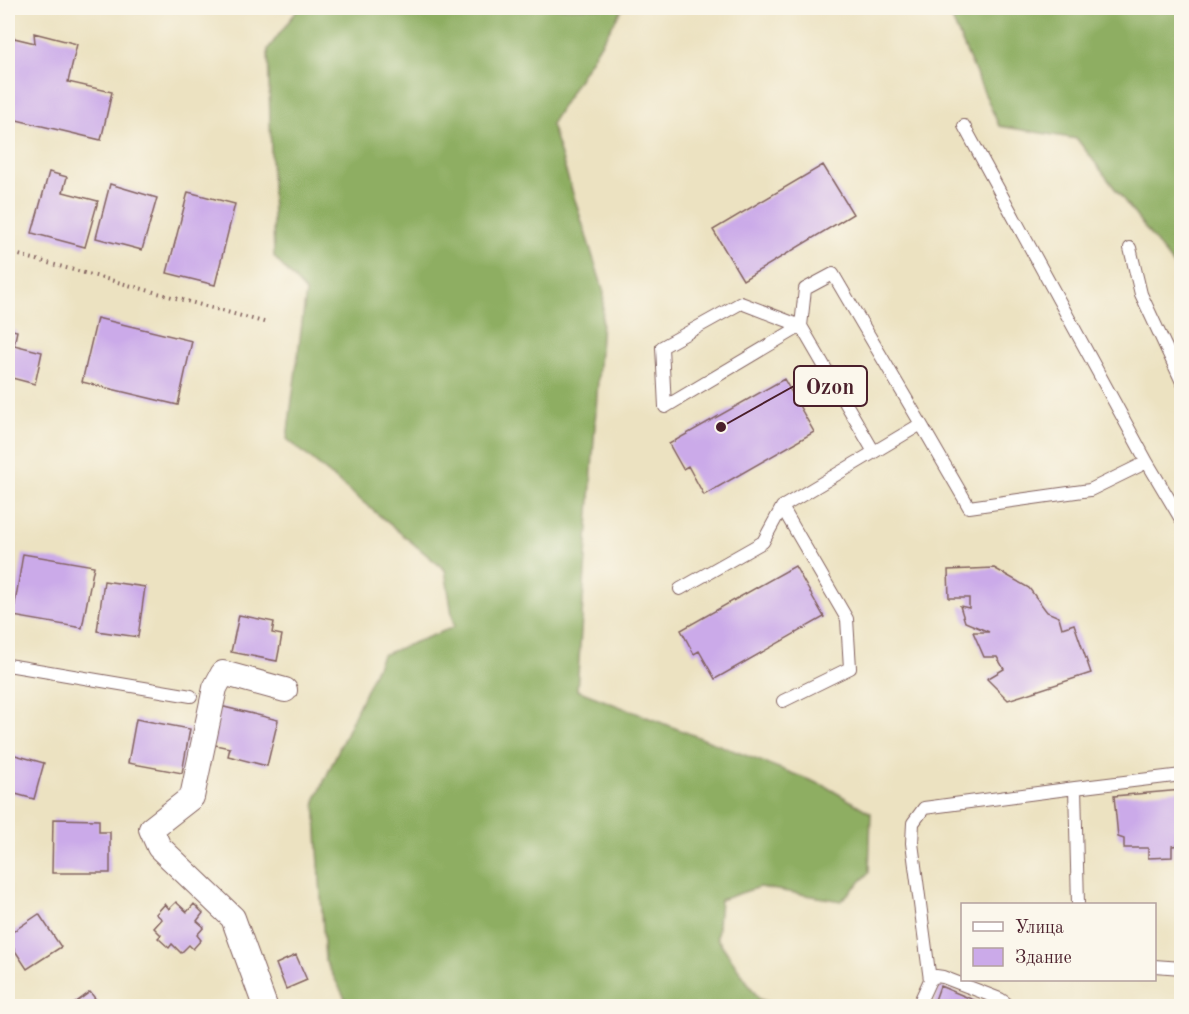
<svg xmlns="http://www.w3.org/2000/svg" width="1189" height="1014" viewBox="0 0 1189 1014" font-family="'Old Standard TT',serif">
<rect width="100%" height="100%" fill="#fbf7ec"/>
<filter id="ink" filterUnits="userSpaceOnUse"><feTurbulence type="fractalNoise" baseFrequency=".0167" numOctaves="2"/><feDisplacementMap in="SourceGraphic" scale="12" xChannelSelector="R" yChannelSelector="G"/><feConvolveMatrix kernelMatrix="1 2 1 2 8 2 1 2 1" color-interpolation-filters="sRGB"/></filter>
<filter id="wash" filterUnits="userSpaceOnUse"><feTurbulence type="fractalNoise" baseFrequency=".008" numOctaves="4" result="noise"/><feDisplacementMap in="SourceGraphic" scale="24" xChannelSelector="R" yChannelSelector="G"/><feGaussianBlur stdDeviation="1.35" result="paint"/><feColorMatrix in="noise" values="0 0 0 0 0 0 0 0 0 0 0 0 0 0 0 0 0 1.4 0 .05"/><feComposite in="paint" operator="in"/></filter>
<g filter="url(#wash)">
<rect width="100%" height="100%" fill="#ece2c1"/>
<path fill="#8eae62" stroke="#6c6646" stroke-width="1.5" d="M299,8H623L551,124L604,292L577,690L825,786L871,813L869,873L841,901L759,887L720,900L717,938L759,999L779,1006H349L325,960L315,801L382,655L454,627L445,570L287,439L306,292L274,257L268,49Z
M947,8H1181V275L1077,139L999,126Z"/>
<g id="blocks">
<path fill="#cbaae9" d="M34,33L77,44L68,82L112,92L101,140L8,118V64L14,38L35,43Z
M823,165L853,214L743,280L713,230Z
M49,172L67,177L63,192L98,201L85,247L32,233Z
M110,184L157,198L142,250L96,238Z
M188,192L235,204L215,285L167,273Z
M97,318L192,341L178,405L82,382Z
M8,329L17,331L14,345L42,352L35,384L8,377Z
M784,379L814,432L704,495L688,466L683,469L669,444Z
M23,554L94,566L82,628L13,616Z
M795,566L824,617L715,679L699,651L694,654L681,630Z
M994,568L1029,588L1047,612L1059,617L1062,628L1074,624L1091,673L1008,700L987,679L1004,669L997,657H984L973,632H989L965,622L960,606L969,608V598H949L948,570Z
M104,581L145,587L138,637L97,631Z
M239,615L274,622L272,633L282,635L277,661L231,652Z
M220,706L278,720L267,766L228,756L230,748L210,744Z
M136,719L190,729L182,773L128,763Z
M8,753L44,763L34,799L8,792Z
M1182,790V845L1172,846V857L1148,858V848H1124V839L1118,837L1114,796Z
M53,819L99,820V832H110V873H52Z
M176,902L187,912L194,904L203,913L197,921L204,927L197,935L201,940L193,949L189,945L181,953L172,944L169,948L158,938L161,935L154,928L162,919L156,914L165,904L169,909Z
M39,914L61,947L27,969L8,940V935Z
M296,955L307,980L286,989L276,964Z
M940,986L988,1006H933Z
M90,992L101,1006H71Z"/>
</g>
</g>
<g filter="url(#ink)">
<use href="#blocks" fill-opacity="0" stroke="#836360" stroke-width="1.5"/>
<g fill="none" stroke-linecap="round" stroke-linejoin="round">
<g stroke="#836360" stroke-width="14">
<path id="lane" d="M964,126L1147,462
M1130,248L1141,294L1182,382
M874,452L801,326L665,407L662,347L741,303L801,326L805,289L833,274L921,424
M680,589L763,542L782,507
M8,665L191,696
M783,701L850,668L847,619L782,507L921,424L969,507L1090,490L1147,462L1182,521
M1075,788L1182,775
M1154,966L1182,968
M930,980L912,843L913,823L924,808L1075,788L1078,904
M918,1006L930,980L936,976L943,977L1000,999L1006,1003V1006"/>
</g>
<g stroke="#836360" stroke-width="26">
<path id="street" d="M265,1006L233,918L159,847L151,829L192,797L215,688L223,673L285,690"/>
</g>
<path stroke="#836360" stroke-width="4" stroke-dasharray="1.5 4.5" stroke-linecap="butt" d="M8,252L267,323"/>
<use href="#lane" stroke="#fff" stroke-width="12"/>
<use href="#street" stroke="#fff" stroke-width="24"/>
</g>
</g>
<path fill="none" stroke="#4a1f2b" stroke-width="2" d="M721 427L794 386"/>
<circle fill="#4a1f2b" stroke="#fbf7ec" stroke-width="2" cx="721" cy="427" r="6"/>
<rect fill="#fbf7ec" stroke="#4a1f2b" stroke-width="2" x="794" y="366" width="73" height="40" rx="6"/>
<g font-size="22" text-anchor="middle" font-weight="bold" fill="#4a1f2b">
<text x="830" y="394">Ozon</text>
</g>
<rect width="1189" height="1014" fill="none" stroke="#fbf7ec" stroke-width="30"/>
<rect x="961" y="903" width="195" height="78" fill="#fbf7ec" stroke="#b4a19f" stroke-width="1.5"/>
<rect x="973" y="922" width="30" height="9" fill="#ffffff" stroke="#b4a19f" stroke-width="1.5"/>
<text x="1015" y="933" font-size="18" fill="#4a1f2b">Улица</text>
<rect x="973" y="948" width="30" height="18" fill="#cbaae9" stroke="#b4a19f" stroke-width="1.5"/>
<text x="1015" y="963" font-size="18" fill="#4a1f2b">Здание</text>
</svg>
